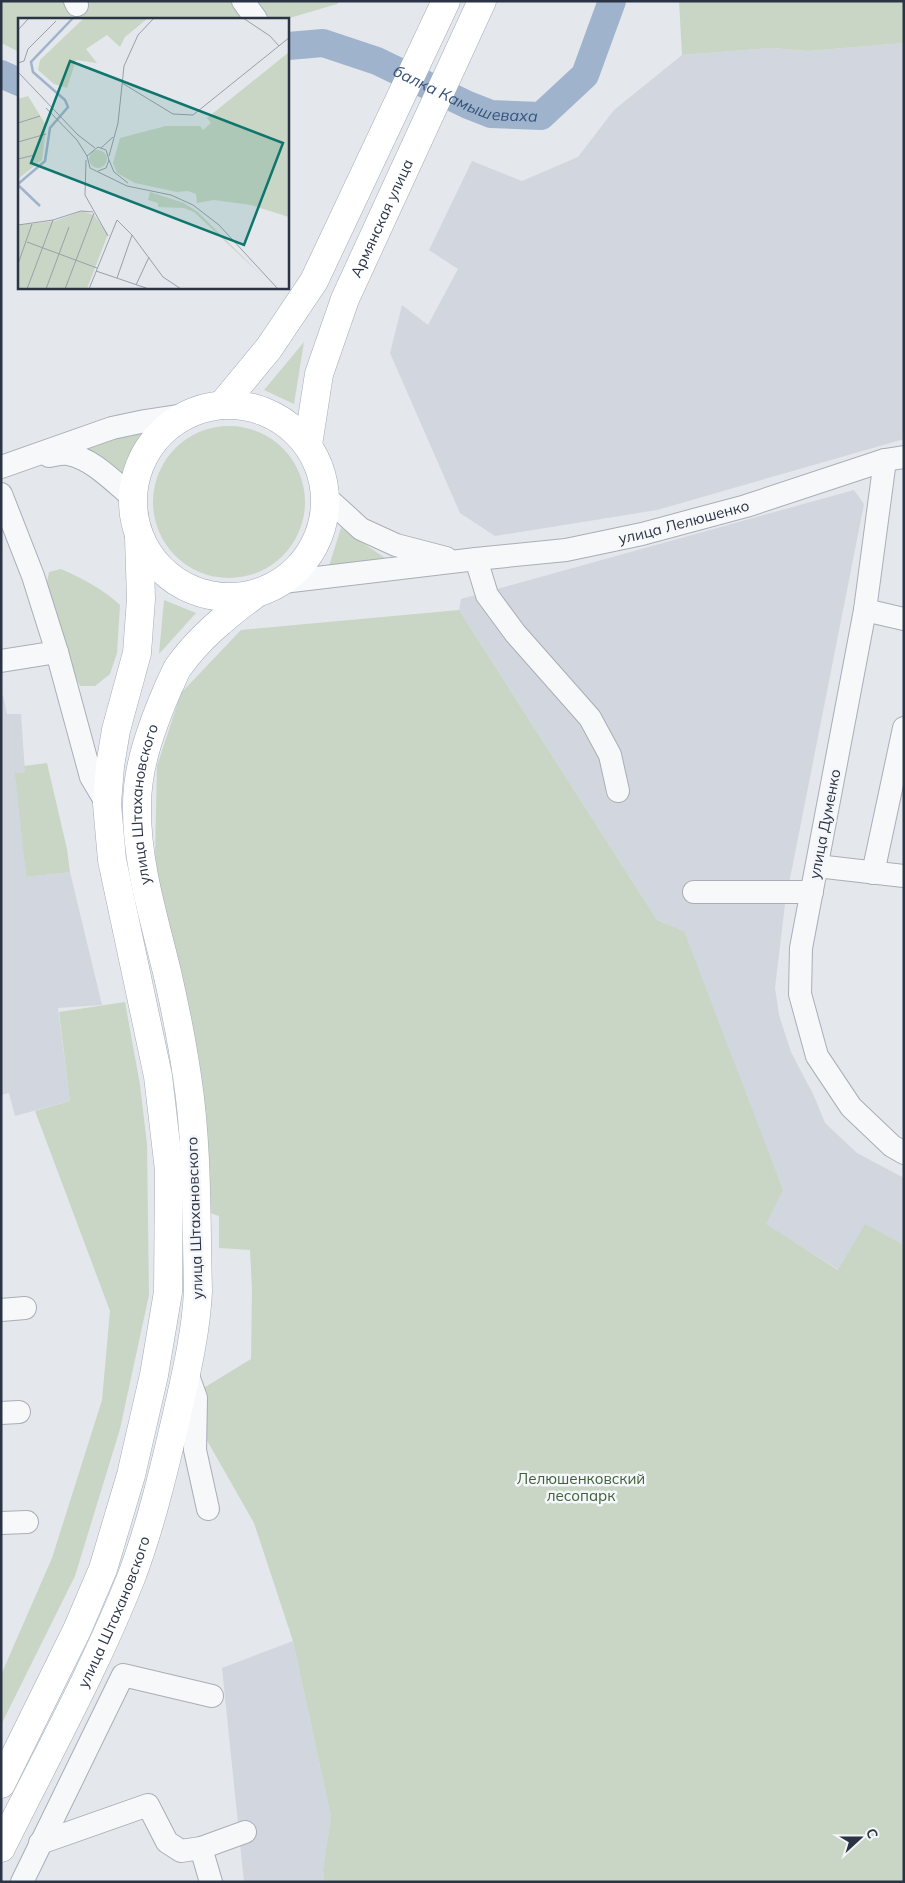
<svg xmlns="http://www.w3.org/2000/svg" width="905" height="1883" viewBox="0 0 905 1883" font-family="Mulish,sans-serif">
<rect width="100%" height="100%" fill="#e4e7ec"/>
<path fill="#d2d6de" d="M904,43V439L657,510L495,536L460,513L390,353L402,305L428,325L458,269L429,250L472,161L522,181L578,157L614,110L682,55L772,48L808,51Z
M854,490L864,504L785,904L775,988L779,1015L791,1052L814,1096L825,1123L857,1153L904,1178V1245L865,1225L839,1270L765,1224L684,931L657,920L459,610L461,599Z
M3,695L7,714H21L25,772L16,773L26,877L70,872L102,1005L58,1008L70,1101L15,1116L9,1093L1,1095V696Z
M293,1641L331,1817L323,1869L324,1882H244L222,1668Z"/>
<path fill="#c9d6c5" d="M1,1H340L337,4L286,19H19V52L1,43Z
M679,1H904V43L808,51L772,48L682,55Z
M304,342L294,404L264,390Z
M146,426L125,479L66,445Z
M153 502a76 76 0 1 1 152 0a76 76 0 1 1-152 0Z
M341,528L391,562L329,566Z
M61,569C82,578 103,589 120,605L117,653L110,674L95,686H80L71,666L46,587L49,572Z
M164,600L196,613L159,654Z
M459,610L657,920L684,931L783,1190L766,1224L838,1270L865,1224L904,1245V1882H324L323,1869L331,1817L293,1641L254,1523L184,1400L251,1359L252,1290L250,1250L219,1248V1216L210,1213L206,1132L155,859L157,766L181,693L241,630Z
M47,763L67,849L70,872L26,877L15,773L25,772L24,766Z
M125,1002L140,1085L147,1144L149,1295L120,1429L75,1576L1,1725V1675L52,1558L102,1400L110,1311L35,1111L70,1101L59,1012Z"/>
<g fill="none" stroke-linecap="round" stroke-linejoin="round">
<g stroke="#9fb4cc" stroke-width="28">
<path id="s1" d="M288,46L323,43L377,61L468,105L491,114L541,116L585,75L612,1"/>
<path d="M1,74L19,82"/>
</g>
<g stroke="#a9aeb7" stroke-width="24">
<g id="minor">
<path d="M75,1L77,5"/>
<path d="M243,1L256,19"/>
<path d="M49,456C55,455 62,453 68,454C93,459 114,482 132,497"/>
<path d="M885,460L865,610L801,948L800,994L817,1056L851,1107L892,1146L904,1153"/>
<path d="M1,467L112,428L145,421L184,415"/>
<path d="M1,494L33,576L57,652L91,777L107,804"/>
<path d="M326,497L361,529L396,545L446,558"/>
<path d="M476,559L487,595L515,633L590,718L610,755L618,791"/>
<path id="s2" d="M283,582L476,559L566,550L642,534L746,506L885,460L904,457"/>
<path d="M865,610L904,619"/>
<path d="M1,661L57,652"/>
<path d="M817,866L904,876"/>
<path d="M873,873L904,728"/>
<path d="M694,892H812"/>
<path d="M1,1310L25,1308"/>
<path d="M186,1370L196,1398L195,1450L208,1509"/>
<path d="M1,1413L19,1412"/>
<path d="M1,1523L27,1522"/>
<path d="M40,1843L148,1805L167,1842L181,1851L201,1848L211,1882"/>
<path d="M201,1848L245,1832"/>
<path d="M22,1882L123,1675L212,1696"/>
</g>
</g>
<g stroke="#a3abb8" stroke-width="29">
<g id="major">
<circle cx="229" cy="501" r="96"/>
<path d="M222,405L269,348L314,281L446,1"/>
<path id="s3" d="M308,445L319,374L345,299L482,1"/>
<path d="M1,1784L77,1630L103,1569L131,1475L154,1375L168,1292L169,1170L158,1076L112,860L107,804L110,766L116,730L137,653L141,599L139,537"/>
<path id="s4" d="M1,1848C45,1759 94,1671 131,1578C151,1525 164,1470 177,1414C186,1374 196,1333 198,1291C196,1220 198,1147 187,1076C182,1042 175,1007 167,972C154,918 136,862 137,805C137,765 153,723 169,686C173,679 175,671 179,666C199,638 226,616 253,596"/>
</g>
</g>
<use href="#minor" stroke="#f7f8fa" stroke-width="22"/>
<use href="#major" stroke="#fff" stroke-width="28"/>
</g>
<g text-anchor="middle" stroke-width="5" stroke-linejoin="round" paint-order="stroke">
<g font-size="15" fill="#2b3445" stroke="#f4f6f9">
<text dy="5" stroke="none"><textPath href="#s3" startOffset="240">Армянская улица</textPath></text>
<text dy="5" stroke="none"><textPath href="#s2" startOffset="406">улица Лелюшенко</textPath></text>
<text dy="5" stroke="none"><textPath href="#s4" startOffset="1088">улица Штахановского</textPath></text>
<text transform="translate(825 824) rotate(-79)" y="5">улица Думенко</text>
<text transform="translate(195 1218) rotate(-92)" y="5">улица Штахановского</text>
<text dy="5" stroke="none"><textPath href="#s4" startOffset="262">улица Штахановского</textPath></text>
</g>
<g font-size="15" fill="#3f6138" stroke="#f4f6f9">
<text x="581" y="1484">Лелюшенковский<tspan x="581" dy="17">лесопарк</tspan></text>
</g>
<g font-size="16" font-style="italic" fill="#34527a" stroke="#f4f6f9">
<text dy="6" stroke="none"><textPath href="#s1" startOffset="188">балка Камышеваха</textPath></text>
</g>
</g>
<g transform="translate(18 18)">
<rect width="271" height="271" fill="#e4e7ec"/>
<path d="M66,0H130L107,19L102,29L89,17L68,31L79,45L58,42L49,70L36,66L20,52L22,42ZM271,34V199L233,187L196,182L179,185L178,176L170,173L159,174L117,165L99,155L95,145L102,120L148,108H182L185,112L193,105L189,100ZM10,78L28,107L27,118L24,142L0,161V81ZM71 141a9 9 0 1 1 18 0a9 9 0 1 1-18 0ZM132,174L166,185L180,194L244,258L176,194L166,190L140,189V185L130,182ZM64,193L76,197L90,216L69,271H0V207L37,203Z" fill="#c9d6c5"/>
<path fill="none" stroke="#9fb4cc" stroke-width="2.5" d="M0,166L27,143L32,110L50,89L47,82L15,54L13,44L55,0M0,167L22,188"/>
<path fill="none" stroke="#9a9fa9" stroke-width="1" d="M225,0L252,18L261,28M0,12L11,0M0,45L6,43L10,31L38,3M0,54L60,117L77,130M104,65L155,96L175,97L272,19M28,90L59,122L69,138M0,105L22,98M0,124L28,116M83,130L95,119M91,138L100,105L106,48L120,17L136,0M0,141L17,137M68,142L67,177L90,218M91,142L96,154L110,165M80,153L88,150L91,142L88,132L80,129L69,138L72,150L109,168L153,177L175,187L201,207L260,271M0,207L35,202L63,193L75,194M9,224L79,250M0,246L14,206M78,253L131,271M99,260L114,217M118,267L131,239M9,271L35,202M28,271L51,209M47,271L76,195M71,271L99,202L114,217L145,259L163,271"/>
<path fill="#0f766e" fill-opacity="0.15" stroke="#0f766e" stroke-width="2.5" d="M52,43L265,125L226,227L13,145Z"/>
<rect width="271" height="271" fill="none" stroke="#2b3445" stroke-width="2.5"/>
</g>
<rect width="905" height="1883" fill="none" stroke="#2b3445" stroke-width="5"/>
<g transform="translate(860 1838) rotate(69)" stroke="#f4f6f9" stroke-width="4" paint-order="stroke">
<path d="M0-4L9 19L0 12L-9 19Z" fill="#2b3445"/>
<text y="-8" font-size="14" font-weight="bold" text-anchor="middle" fill="#2b3445">С</text>
</g>
</svg>
